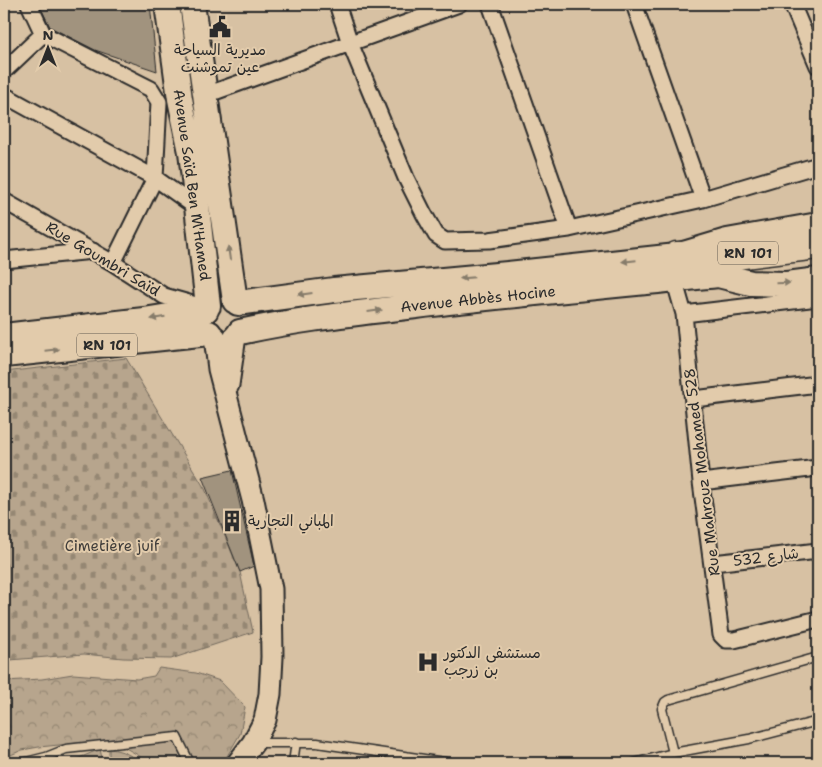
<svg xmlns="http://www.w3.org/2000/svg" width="822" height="767" viewBox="0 0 822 767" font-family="'Shantell Sans','Playpen Sans Arabic',sans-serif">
<defs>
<pattern id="forest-crowns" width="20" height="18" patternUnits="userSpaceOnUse" patternTransform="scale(1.25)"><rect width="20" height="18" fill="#b7a58d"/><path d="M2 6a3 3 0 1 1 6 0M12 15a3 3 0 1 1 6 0" fill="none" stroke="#958773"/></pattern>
<pattern id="cemetery-stones" width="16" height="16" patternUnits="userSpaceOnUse" patternTransform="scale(1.25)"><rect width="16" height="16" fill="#b7a58d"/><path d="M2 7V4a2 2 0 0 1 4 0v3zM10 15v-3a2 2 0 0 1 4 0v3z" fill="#958773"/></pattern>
</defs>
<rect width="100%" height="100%" fill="#d7c1a3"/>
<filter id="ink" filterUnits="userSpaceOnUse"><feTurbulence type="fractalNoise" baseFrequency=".02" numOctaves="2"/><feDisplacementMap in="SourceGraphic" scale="10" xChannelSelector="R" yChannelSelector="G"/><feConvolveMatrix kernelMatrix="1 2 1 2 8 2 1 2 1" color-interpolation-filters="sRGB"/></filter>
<g filter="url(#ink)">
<path fill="url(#forest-crowns)" stroke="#71685c" d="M159,668L196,673L220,681L245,707L240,734L223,763H193L188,749L178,733L39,747L22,750L4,758V681L42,679L73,674L137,679L154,676Z"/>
<path fill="url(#cemetery-stones)" stroke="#71685c" d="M126,358L205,489L240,572L253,632L171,659L123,658L84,654L10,660L4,662V372Z"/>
<path fill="#b7a58d" stroke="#71685c" d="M175,742L186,763H147L138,755L122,746Z
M100,749L103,763H72L77,759Z
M109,749C122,750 131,755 141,763H109Z"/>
<path fill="#a1937e" stroke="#2b2b2b" d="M39,4H150L157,71L95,50L50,27Z
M232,470L254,566L240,572L202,477Z"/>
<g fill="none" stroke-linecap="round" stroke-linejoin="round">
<g stroke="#2b2b2b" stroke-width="11">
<path id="lane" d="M255,743H317L451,763
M673,753L749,739L818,721
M22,763L46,757L66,749L177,737L190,763
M293,763L296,742
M634,763L673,753L662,709L665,702L668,700L818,657"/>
</g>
<g stroke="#2b2b2b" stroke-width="19">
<path id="street" d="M29,4L43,34L141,84L151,89L159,102L155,178L113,263
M337,4L350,43L406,178L424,214L436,235L445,241L489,240L569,229L703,199L818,165
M490,4L569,229
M634,4L703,199
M792,4L818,66
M4,71L43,34
M4,95L155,178L197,208
M206,95L459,4
M4,201L113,263L164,296L203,307
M4,260L93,251
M674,279L684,314L701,482L721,635L726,640H734L818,619
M684,314L818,298
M694,399L818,384
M701,482L818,468
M713,563L818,551"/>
</g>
<g stroke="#2b2b2b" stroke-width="25">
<path id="secondary" d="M215,337L219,369L253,500L271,589L272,657L270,694L265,720L253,743L238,763
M228,385L235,336"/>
</g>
<g stroke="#2b2b2b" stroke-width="28">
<path id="primary" d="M167,4L180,99L191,152L208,306
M192,4L235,301
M238,303L334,290L508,274L677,256L727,241L818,225
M240,332C298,319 357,313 416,306C517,294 617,285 718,275L751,283L787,284L818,280
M4,336L144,320L206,310
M4,355L209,333"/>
</g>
<g stroke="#2b2b2b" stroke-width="31">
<path id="highway" d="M677,256L735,255L818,245"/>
</g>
<use href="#lane" stroke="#e2cbab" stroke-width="8"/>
<use href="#street" stroke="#e2cbab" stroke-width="15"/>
<use href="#secondary" stroke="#e2cbab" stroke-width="21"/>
<use href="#primary" stroke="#e2cbab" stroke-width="24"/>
<use href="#highway" stroke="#e2cbab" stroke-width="28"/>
</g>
<defs><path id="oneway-solid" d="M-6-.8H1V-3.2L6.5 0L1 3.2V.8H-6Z" transform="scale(1.25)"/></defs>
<g fill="#867b6b">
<use href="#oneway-solid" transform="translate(229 253) rotate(-98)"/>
<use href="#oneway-solid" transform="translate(629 261) rotate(174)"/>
<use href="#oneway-solid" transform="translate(467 278) rotate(175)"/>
<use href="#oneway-solid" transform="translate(783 283) rotate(-1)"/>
<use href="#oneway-solid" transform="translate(305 294) rotate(173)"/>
<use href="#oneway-solid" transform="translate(375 311) rotate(-7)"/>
<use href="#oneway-solid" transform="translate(158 318) rotate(171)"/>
<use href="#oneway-solid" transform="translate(52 350) rotate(-6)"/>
</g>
</g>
<defs>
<g id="civic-bare" transform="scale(1.725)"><path d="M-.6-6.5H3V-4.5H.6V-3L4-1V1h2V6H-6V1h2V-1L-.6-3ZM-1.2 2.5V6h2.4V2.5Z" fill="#2b2b2b" stroke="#e2cbab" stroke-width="2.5" paint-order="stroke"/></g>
<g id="building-bare" transform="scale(1.725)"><path d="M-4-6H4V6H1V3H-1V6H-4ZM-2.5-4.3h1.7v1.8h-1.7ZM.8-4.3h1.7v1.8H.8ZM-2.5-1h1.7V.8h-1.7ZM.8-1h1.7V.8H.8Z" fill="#2b2b2b" stroke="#e2cbab" stroke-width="2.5" paint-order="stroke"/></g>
<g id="hospital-bare" transform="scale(1.725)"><path d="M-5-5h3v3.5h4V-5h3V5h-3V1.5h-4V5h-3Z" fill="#2b2b2b" stroke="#e2cbab" stroke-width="2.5" paint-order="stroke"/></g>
</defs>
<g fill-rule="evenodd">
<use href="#civic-bare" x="220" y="27"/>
<use href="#building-bare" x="232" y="521"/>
<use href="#hospital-bare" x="428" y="662"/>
</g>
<g text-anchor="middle" stroke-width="4" stroke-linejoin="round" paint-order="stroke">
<g fill="#e2cbab" stroke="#625b51" stroke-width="1">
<rect x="718" y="241.5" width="60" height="23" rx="4"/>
<rect x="77" y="333.5" width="60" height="23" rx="4"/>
</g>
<g font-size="14" font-weight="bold" fill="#2b2b2b">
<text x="748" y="258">RN 101</text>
<text x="107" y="350">RN 101</text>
</g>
<g font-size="15" fill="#2b2b2b" stroke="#e2cbab" text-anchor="start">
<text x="220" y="55" text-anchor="middle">مديرية السياحة<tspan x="220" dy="17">عين تموشنت</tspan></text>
<text x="248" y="526">المباني التجارية</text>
<text x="444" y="658">مستشفى الدكتور<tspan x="444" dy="17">بن زرجب</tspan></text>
</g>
<g font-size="15" fill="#2b2b2b" stroke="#e2cbab">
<text transform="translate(192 185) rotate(82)" y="5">Avenue Saïd Ben M'Hamed</text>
<text transform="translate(103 259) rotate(31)" y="5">Rue Goumbri Saïd</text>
<text transform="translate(478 299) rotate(-6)" y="5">Avenue Abbès Hocine</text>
<text transform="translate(702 472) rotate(-97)" y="5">Rue Mahrouz Mohamed 528</text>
<text transform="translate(766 557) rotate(-7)" y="5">532 شارع</text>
</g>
<g font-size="15" fill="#403d3a" stroke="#e2cbab">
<text x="112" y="551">Cimetière juif</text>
</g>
</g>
<rect width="822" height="767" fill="none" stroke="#e2cbab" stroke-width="20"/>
<rect x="10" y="10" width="802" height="747" fill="none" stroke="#2b2b2b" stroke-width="2" filter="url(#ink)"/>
<g transform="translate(48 48)" stroke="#e2cbab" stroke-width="4" paint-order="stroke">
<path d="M0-4L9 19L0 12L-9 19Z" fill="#2b2b2b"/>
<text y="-8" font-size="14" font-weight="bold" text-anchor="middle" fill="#2b2b2b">N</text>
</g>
</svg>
